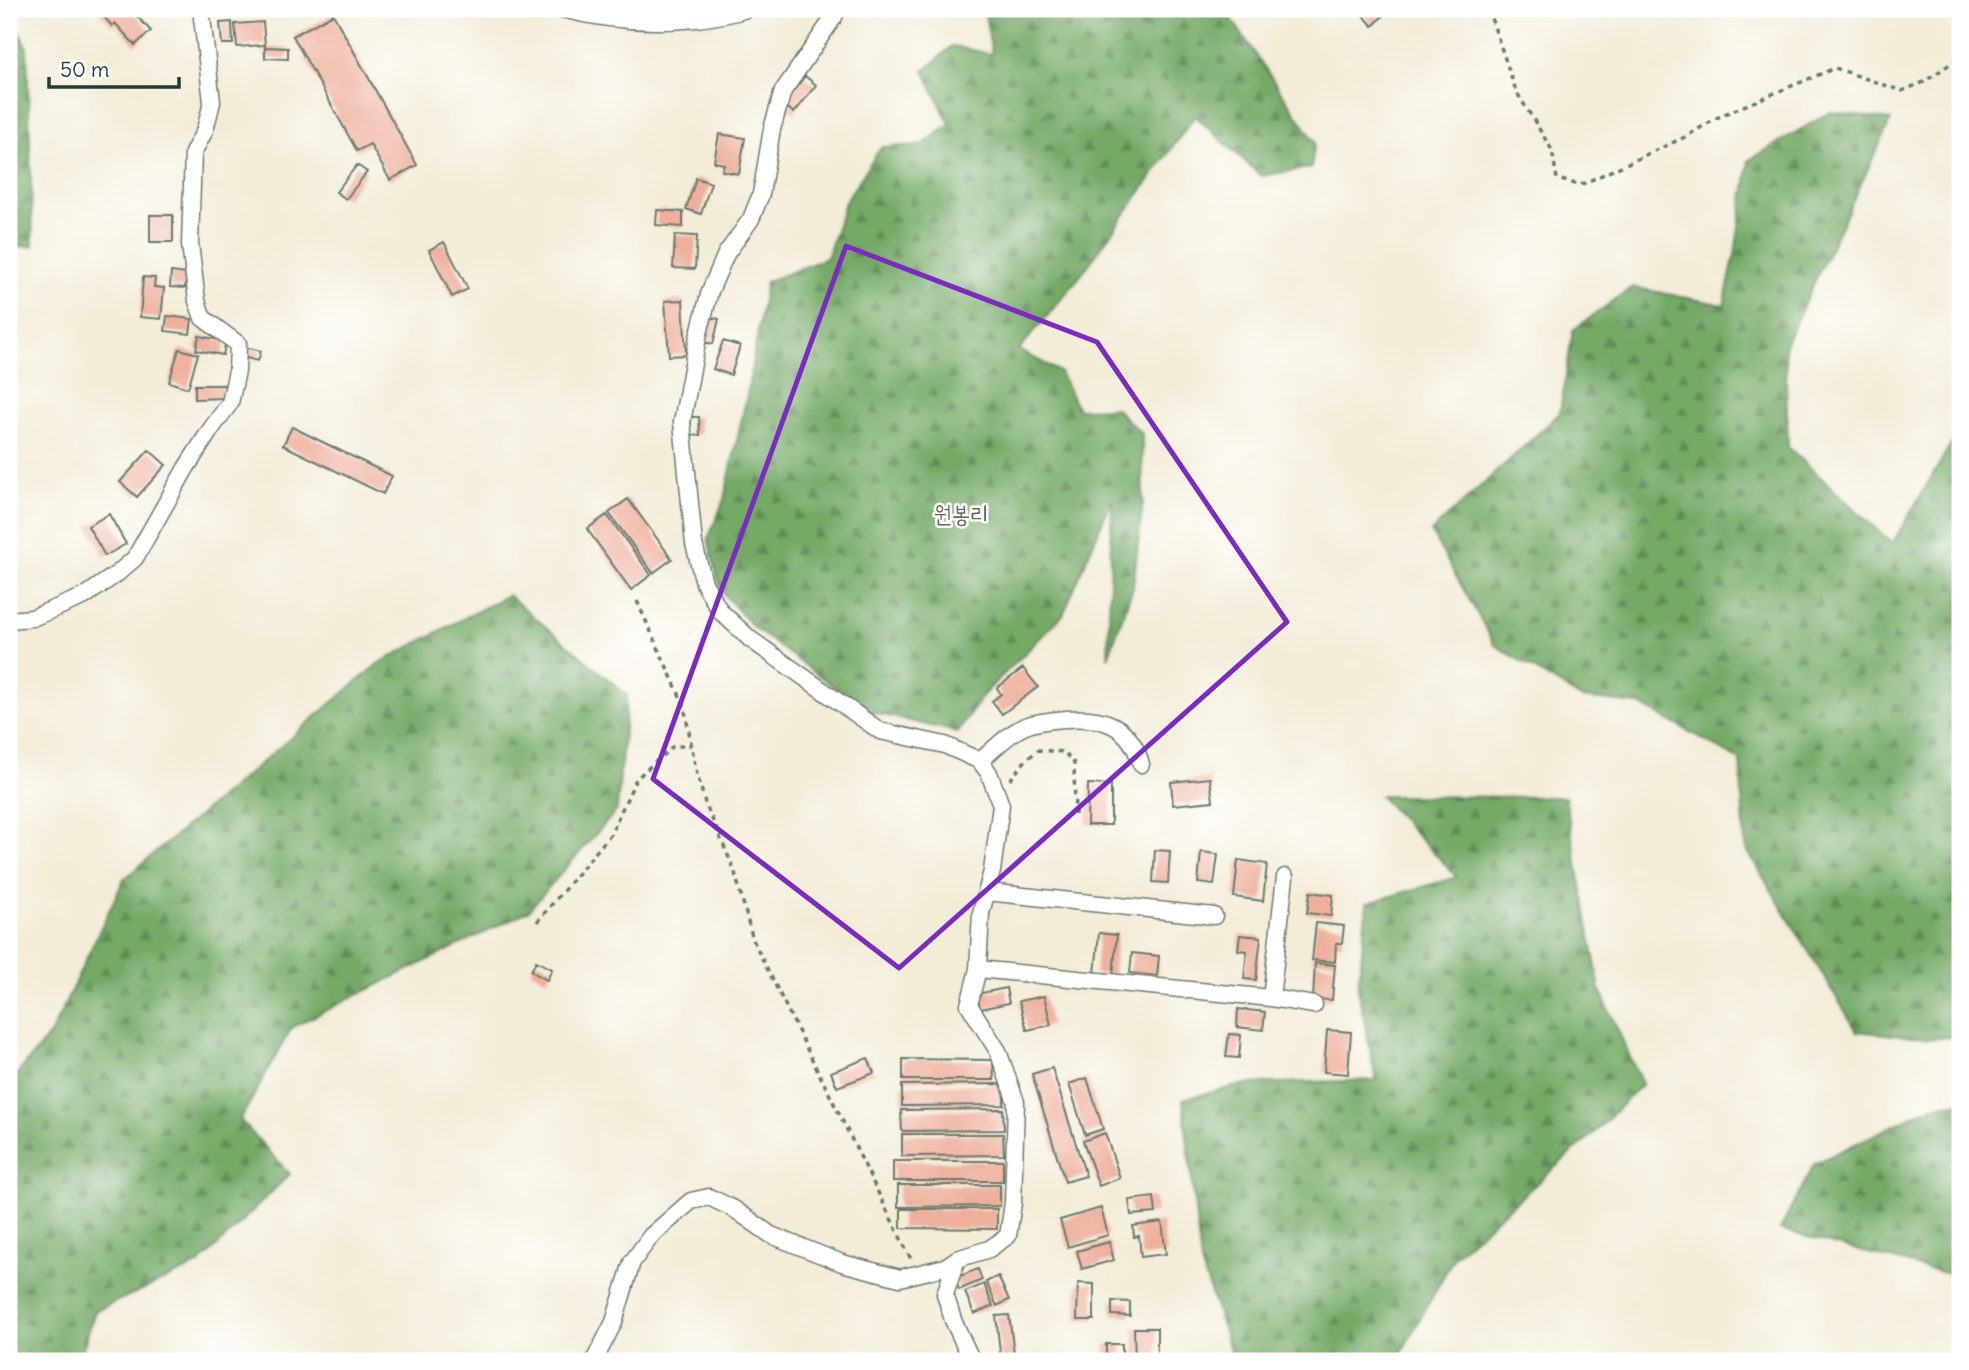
<svg xmlns="http://www.w3.org/2000/svg" width="1969" height="1370" viewBox="0 0 1969 1370" font-family="Delius,'Poor Story',sans-serif">
<defs>
<pattern id="forest-firs" width="22" height="20" patternUnits="userSpaceOnUse" patternTransform="scale(1.75)"><rect width="22" height="20" fill="#74a966"/><path d="M5 1l3.5 6h-7zM16 11l3.5 6h-7z" fill="#5f8b55"/></pattern>
</defs>
<rect width="100%" height="100%" fill="#fff"/>
<filter id="ink" filterUnits="userSpaceOnUse"><feTurbulence type="fractalNoise" baseFrequency=".0143" numOctaves="2"/><feDisplacementMap in="SourceGraphic" scale="14" xChannelSelector="R" yChannelSelector="G"/><feConvolveMatrix kernelMatrix="1 2 1 2 8 2 1 2 1" color-interpolation-filters="sRGB"/></filter>
<filter id="wash" filterUnits="userSpaceOnUse"><feTurbulence type="fractalNoise" baseFrequency=".00686" numOctaves="4" result="noise"/><feDisplacementMap in="SourceGraphic" scale="28" xChannelSelector="R" yChannelSelector="G"/><feGaussianBlur stdDeviation="1.57" result="paint"/><feColorMatrix in="noise" values="0 0 0 0 0 0 0 0 0 0 0 0 0 0 0 0 0 1.4 0 .05"/><feComposite in="paint" operator="in"/></filter>
<g filter="url(#wash)">
<rect width="100%" height="100%" fill="#f3ecd7"/>
<path fill="url(#forest-firs)" stroke="#4a734d" stroke-width="2" d="M984,9H1225L1315,142L1311,168L1261,176L1195,116L1082,274L1019,350L1060,372L1078,409L1115,408L1142,434L1143,502L1133,587L1108,658L1112,499L1063,615L983,695L958,732L867,711L754,628L721,591L708,539L724,500L747,395L766,282L827,258L845,202L881,147L922,145L950,124L924,71L952,46L992,54Z
M9,13L27,48L33,246L9,247Z
M1830,112L1891,120L1785,344L1788,447L1892,544L1960,429V1036L1929,1039L1857,1031L1745,847L1740,760L1639,704L1581,698L1495,645L1431,532L1560,413L1573,330L1632,287L1724,305L1735,254L1749,160Z
M508,595L627,695L617,810L528,911L292,1027L240,1120L290,1174L198,1265L95,1311L79,1361H9V1084L51,1033L124,879L379,663Z
M1380,796L1565,797L1600,990L1642,1084L1593,1134L1455,1255L1397,1361H1234L1201,1264L1183,1099L1246,1084L1376,1080L1358,989L1367,903L1457,877Z
M1960,1102V1275L1940,1272L1780,1230L1814,1164L1933,1106Z"/>
<g id="blocks">
<path fill="#eeaf9b" d="M97,9H130L151,31L135,45L115,23L112,26Z
M1361,9H1385L1380,13L1383,16L1373,26L1359,11Z
M333,14L417,165L390,180L370,144L357,151L293,36Z
M232,22L233,44H222L220,23Z
M263,22L265,45L237,47L235,24Z
M265,47L288,48V59L265,58Z
M805,76L816,85L794,113L783,104Z
M719,134L745,138L739,174L722,171L724,164L714,162Z
M357,165L367,172L346,199L336,192Z
M696,178L711,183L701,214L686,209Z
M657,210L683,212V227L656,225Z
M150,215H173V242H150Z
M675,235L697,236L695,269L673,268Z
M444,242L468,289L452,297L429,250Z
M171,272L187,274L185,288L170,287Z
M143,277L155,278L154,287L164,288L161,319L140,317Z
M683,300L686,355L669,356L665,301Z
M167,316L192,319L190,334L165,331Z
M709,317L719,319L713,344L703,342Z
M199,336L226,341L223,355L196,350Z
M723,341L740,346L731,375L713,369Z
M245,347L261,351L258,361L243,357Z
M179,349L198,354L188,388L169,382Z
M195,385H225V398L195,399Z
M691,417H699L700,435H691Z
M292,427L392,476L383,494L283,445Z
M149,450L166,465L137,497L120,482Z
M628,499L672,559L653,573L609,513Z
M109,514L126,544L105,556L88,526Z
M607,515L651,575L631,590L587,529Z
M1023,668L1038,687L1002,714L992,701L1001,694L997,688Z
M1210,778L1213,801L1173,805L1171,782Z
M1088,784L1111,785V825H1087Z
M1155,850L1170,851L1168,883L1153,882Z
M1201,852L1218,854L1214,885L1198,883Z
M1238,860L1267,864L1263,901L1234,897Z
M1310,892L1333,895L1331,916L1307,913Z
M1316,923L1344,926L1342,943H1336L1335,962L1312,960Z
M1099,933L1117,935L1113,975L1095,974Z
M1240,935L1261,937L1256,980L1244,979L1247,951L1238,950Z
M1132,953L1159,956L1157,976L1130,973Z
M536,961L552,969L547,980L531,971Z
M1315,963L1335,965L1332,1000L1313,999Z
M1006,988L1009,1003L980,1009L977,994Z
M1044,996L1051,1025L1027,1030L1019,1001Z
M1238,1009L1265,1012L1263,1030L1237,1027Z
M1327,1030L1351,1032L1348,1074L1324,1072Z
M1229,1034L1241,1035L1239,1058L1226,1057Z
M868,1058L874,1073L837,1087L831,1072Z
M903,1059L993,1060L994,1080H903Z
M1052,1068L1086,1176L1065,1182L1032,1074Z
M1087,1078L1103,1129L1085,1135L1069,1084Z
M1004,1084V1105L902,1106V1085Z
M1003,1109L1004,1130L902,1131L901,1110Z
M1105,1133L1120,1178L1099,1186L1083,1141Z
M902,1134H1003L1004,1155L902,1156Z
M893,1161H1003V1181H893Z
M898,1185H1000V1206L898,1207Z
M1154,1197L1156,1213L1131,1215L1129,1200Z
M1101,1208L1108,1235L1068,1247L1060,1220Z
M901,1209H997V1229L901,1228Z
M1162,1222L1166,1254L1141,1257L1139,1236L1134,1237L1133,1226Z
M1109,1242L1114,1260L1082,1269L1077,1251Z
M978,1269L982,1280L959,1290L955,1278Z
M998,1276L1009,1300L997,1306L986,1282Z
M1078,1283L1094,1284V1320H1077Z
M984,1284L993,1306L974,1314L965,1292Z
M1112,1301L1130,1302V1316L1112,1315Z
M1009,1315L1015,1361H1001L996,1316Z
M1134,1328H1157V1361H1135Z
M1106,1344H1122V1358H1128V1361H1103V1358H1106Z"/>
</g>
</g>
<g filter="url(#ink)">
<use href="#blocks" fill-opacity="0" stroke="#697a6d" stroke-width="2"/>
<g fill="none" stroke-linecap="round" stroke-linejoin="round">
<g stroke="#697a6d" stroke-width="19">
<path id="street" d="M562,9C619,24 690,26 747,9
M9,620L32,618L85,596L118,573L135,558L186,468L211,429L230,403L237,371L238,344L203,318L197,301L190,244L193,153L205,130L212,102L201,9
M980,761C994,749 1011,731 1028,725C1040,721 1054,720 1066,719C1104,716 1130,725 1141,764
M987,892L1214,916
M978,969L1271,998L1285,877
M1271,998L1314,1005
M957,1259L945,1294L953,1320L972,1361
M594,1361L614,1322L632,1262L651,1236L691,1201L709,1197L734,1209L771,1235L842,1263L900,1278L945,1267L957,1259L989,1249L1008,1236L1013,1203L1016,1102L998,1051L969,1005L978,969L981,913L992,871L1001,805L989,773L980,761L945,745L880,731L750,639L720,611L704,583L694,544L682,422L698,337L710,291L726,254L751,219L761,194L772,129L783,91L834,17L837,9"/>
</g>
<path stroke="#697a6d" stroke-width="3.5" stroke-dasharray="5 5" stroke-linecap="butt" d="M1488,9L1516,91L1552,150L1557,179L1580,185L1685,137L1722,115L1835,68L1902,91L1924,82L1960,57
M637,601L684,705L696,770L705,803L734,869L753,940L911,1259
M1010,780L1026,760L1038,750L1064,752L1074,763L1075,815
M537,922L610,835L636,779L672,747L691,745"/>
<use href="#street" stroke="#fff" stroke-width="16"/>
</g>
</g>
<path fill="none" stroke="#7b2cbf" stroke-width="5" stroke-linejoin="round" d="M846,246L1097,342L1287,622L899,968L653,779Z"/>
<g text-anchor="middle" stroke-width="5" stroke-linejoin="round" paint-order="stroke">
<g font-size="23" fill="#676558" stroke="#fff">
<text x="961" y="522">원봉리</text>
</g>
</g>
<rect width="1969" height="1370" fill="none" stroke="#fff" stroke-width="35"/>
<path d="M49 77v10h130v-10" fill="none" stroke="#1f3d34" stroke-width="3.5"/>
<text x="60" y="77" font-size="21" fill="#1f3d34" stroke="#ffffff" stroke-width="5" paint-order="stroke">50 m</text>
</svg>
